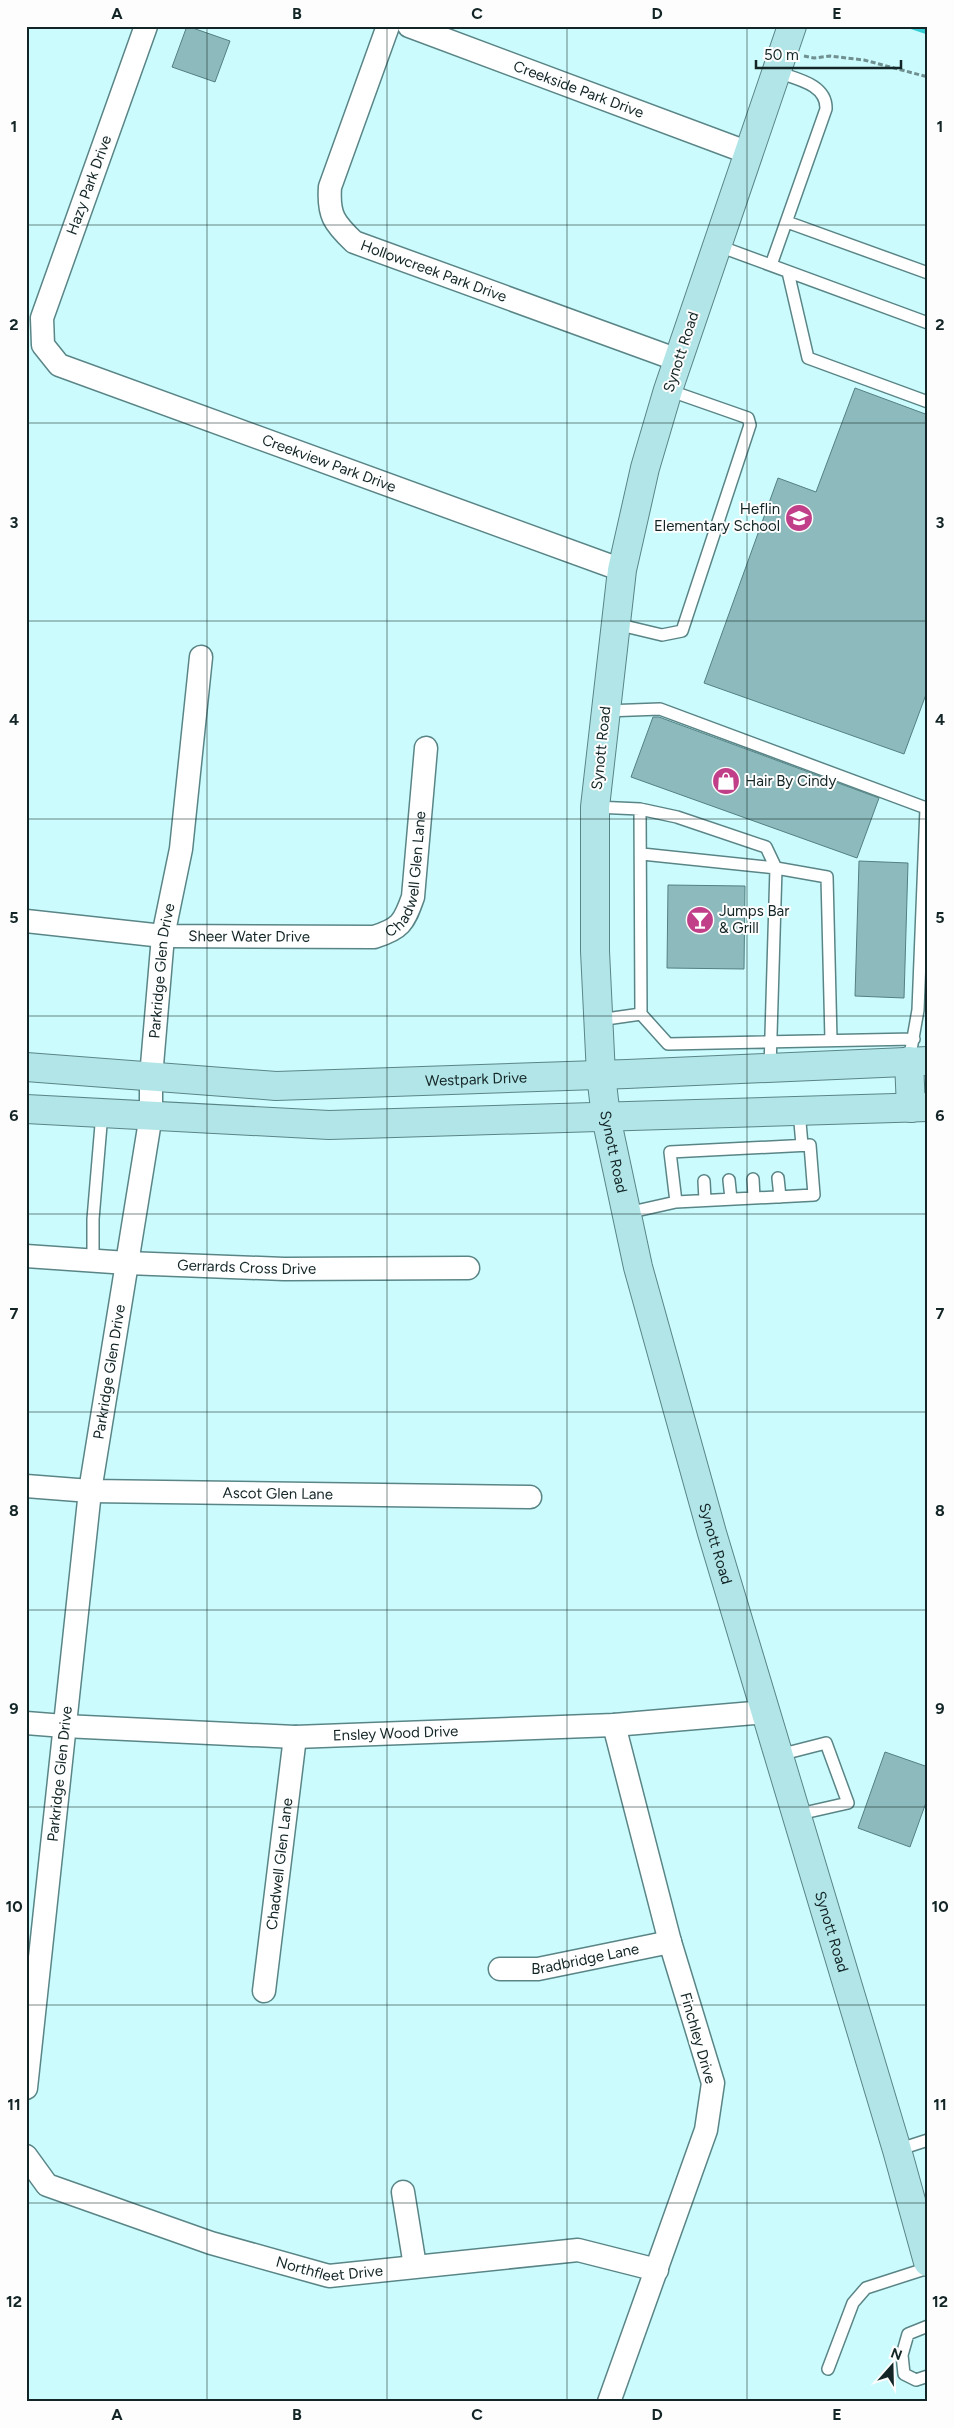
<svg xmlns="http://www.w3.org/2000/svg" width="954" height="2428" viewBox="0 0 954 2428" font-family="Figtree,sans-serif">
<rect width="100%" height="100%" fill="#ccfbfd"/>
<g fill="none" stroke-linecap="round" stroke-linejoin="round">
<path stroke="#36ced4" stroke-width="5.5" d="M910,26L928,32"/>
</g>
<path fill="#8dbabc" stroke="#548082" d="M187,26L230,41L215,82L172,67Z
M855,388L928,415V689L904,754L704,683L778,478L816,492Z
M653,717H659L879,798L857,858L631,777Z
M859,861L908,863L904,998L855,996Z
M668,885L745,886L744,969L667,968Z
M885,1752L928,1767V1797L910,1847L858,1828Z"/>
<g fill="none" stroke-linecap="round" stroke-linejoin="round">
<g stroke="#5a8587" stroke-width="14">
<path id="lane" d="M787,222L928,273
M716,245L928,323
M771,265L826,109C827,84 796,79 777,72
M788,272L808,358L928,402
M616,624L662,635L682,631L750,425L748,418L668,390
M605,711L660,709L926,808L918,1010L909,1061
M595,807L640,809L677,817L766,847L776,868L770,1068
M642,854L776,868L827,877L831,1040
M641,1014L668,1044L914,1039
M599,1020L641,1014L640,809
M799,1111L802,1145
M778,1178L780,1197
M753,1179L754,1198
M729,1180L731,1199
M704,1181L705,1200
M627,1213L676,1202L814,1195L810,1145L670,1152L676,1202
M93,1260V1219L102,1113
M779,1755L826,1743L848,1803L795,1815
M897,2150L928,2140
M928,2326L908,2334L902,2355L904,2374L916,2380L928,2376
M828,2369L853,2303L866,2288L928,2268"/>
</g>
<g stroke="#5a8587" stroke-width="25">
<g id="street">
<path id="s1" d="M146,26L42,318L43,345L59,365L622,570"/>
<path id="s2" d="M388,26L330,187C328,215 334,223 354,242L678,360"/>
<path id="s3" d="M409,26L749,153"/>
<path id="s4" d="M26,921L163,936L374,937C400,929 404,923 413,897L426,748"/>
<path id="s5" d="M26,1256L127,1263L284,1269L468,1268"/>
<path id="s6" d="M26,1486L90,1491L530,1497"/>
<path id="s7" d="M26,1723L64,1726L295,1737L614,1725L765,1712"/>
<path id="s8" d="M500,1969H538L670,1942"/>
<path id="s9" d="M264,1991L295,1737"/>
<path id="s10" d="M26,2088L90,1491L151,1115V1077L163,936L181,849L201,657"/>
<path id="s11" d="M26,2156L47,2185L211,2243L329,2276L578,2250L657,2270"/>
<path d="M403,2192L415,2266"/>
<path d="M609,2402L706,2130L713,2083L670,1942L614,1725"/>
</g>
</g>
<g stroke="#5a8587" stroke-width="30">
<g id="secondary">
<path id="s12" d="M792,26L668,390L645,468L622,570L595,807V951L601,1075L606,1117L638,1267L712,1533L897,2150L928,2262"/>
<path d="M909,1061L911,1108"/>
<path id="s13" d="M26,1067L276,1086L627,1074L928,1061"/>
<path d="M26,1109L329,1125L928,1107"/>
</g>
</g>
<path stroke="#6f8f90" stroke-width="3" stroke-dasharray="5 2.5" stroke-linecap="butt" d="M804,56L814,58L830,56L864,60L928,77"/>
<use href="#lane" stroke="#fff" stroke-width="11"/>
<use href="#street" stroke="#fff" stroke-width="22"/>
<use href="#secondary" stroke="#b2e5e7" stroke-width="28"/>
</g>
<path fill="none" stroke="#132526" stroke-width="1" stroke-opacity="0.55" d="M207,26V2402M387,26V2402M567,26V2402M747,26V2402M26,225H928M26,423H928M26,621H928M26,819H928M26,1016H928M26,1214H928M26,1412H928M26,1610H928M26,1807H928M26,2005H928M26,2203H928"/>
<defs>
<g id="school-disc" transform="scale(1.4375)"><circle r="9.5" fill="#c03f88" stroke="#fdfdfd"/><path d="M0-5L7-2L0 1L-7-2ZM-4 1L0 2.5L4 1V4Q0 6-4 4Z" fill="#fff"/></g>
<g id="shop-disc" transform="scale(1.4375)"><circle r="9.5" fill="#c03f88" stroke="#fdfdfd"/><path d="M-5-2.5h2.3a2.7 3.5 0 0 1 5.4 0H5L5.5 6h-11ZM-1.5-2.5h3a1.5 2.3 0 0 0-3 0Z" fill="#fff"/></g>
<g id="bar-disc" transform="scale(1.4375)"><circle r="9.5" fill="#c03f88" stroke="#fdfdfd"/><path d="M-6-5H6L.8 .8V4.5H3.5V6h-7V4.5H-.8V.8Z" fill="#fff"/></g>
</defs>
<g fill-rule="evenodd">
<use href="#school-disc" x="799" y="518"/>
<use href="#shop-disc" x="726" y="781"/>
<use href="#bar-disc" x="700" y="920"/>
</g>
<g text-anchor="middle" stroke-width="4" stroke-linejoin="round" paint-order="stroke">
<g font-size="15" fill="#132526" stroke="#fdfdfd">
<text dy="5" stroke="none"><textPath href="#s3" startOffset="181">Creekside Park Drive</textPath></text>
<text transform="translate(89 185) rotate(-70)" y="5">Hazy Park Drive</text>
<text dy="5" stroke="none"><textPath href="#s2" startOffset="319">Hollowcreek Park Drive</textPath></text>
<text transform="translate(681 352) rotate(-72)" y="5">Synott Road</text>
<text dy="5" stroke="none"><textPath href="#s1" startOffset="650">Creekview Park Drive</textPath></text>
<text transform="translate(601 748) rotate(-84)" y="5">Synott Road</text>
<text dy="5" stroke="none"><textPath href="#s4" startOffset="428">Chadwell Glen Lane</textPath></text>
<text dy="5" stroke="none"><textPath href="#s4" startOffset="224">Sheer Water Drive</textPath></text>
<text dy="5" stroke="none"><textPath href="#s10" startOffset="1126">Parkridge Glen Drive</textPath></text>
<text dy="5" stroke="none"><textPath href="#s13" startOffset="451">Westpark Drive</textPath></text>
<text dy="5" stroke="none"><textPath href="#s12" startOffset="1155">Synott Road</textPath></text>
<text dy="5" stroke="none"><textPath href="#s5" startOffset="221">Gerrards Cross Drive</textPath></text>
<text dy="5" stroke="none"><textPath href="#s10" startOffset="721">Parkridge Glen Drive</textPath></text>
<text dy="5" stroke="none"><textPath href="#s6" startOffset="252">Ascot Glen Lane</textPath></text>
<text dy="5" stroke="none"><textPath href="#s12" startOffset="1560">Synott Road</textPath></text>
<text dy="5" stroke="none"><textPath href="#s7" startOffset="370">Ensley Wood Drive</textPath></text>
<text dy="5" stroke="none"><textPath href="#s10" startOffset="316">Parkridge Glen Drive</textPath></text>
<text dy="5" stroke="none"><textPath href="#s9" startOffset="128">Chadwell Glen Lane</textPath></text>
<text dy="5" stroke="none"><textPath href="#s12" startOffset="1965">Synott Road</textPath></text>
<text dy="5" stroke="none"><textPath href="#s8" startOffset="86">Bradbridge Lane</textPath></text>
<text transform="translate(698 2038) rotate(74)" y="5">Finchley Drive</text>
<text dy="5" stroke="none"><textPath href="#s11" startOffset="332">Northfleet Drive</textPath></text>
</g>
<g font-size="15" fill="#132526" stroke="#fdfdfd" text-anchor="start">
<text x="780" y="514" text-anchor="end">Heflin<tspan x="780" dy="17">Elementary School</tspan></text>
<text x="745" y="786">Hair By Cindy</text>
<text x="719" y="916">Jumps Bar<tspan x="719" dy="17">&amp; Grill</tspan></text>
</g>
</g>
<rect width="954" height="2428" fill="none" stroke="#fdfdfd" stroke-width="55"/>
<g transform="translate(892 2366) rotate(20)" stroke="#fdfdfd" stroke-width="4" paint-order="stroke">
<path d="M0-4L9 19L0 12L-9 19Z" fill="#132526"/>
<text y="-8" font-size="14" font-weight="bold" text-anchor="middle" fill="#132526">N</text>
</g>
<path d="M756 60v8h145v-8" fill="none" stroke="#132526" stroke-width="2.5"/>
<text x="764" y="60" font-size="15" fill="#132526" stroke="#fdfdfd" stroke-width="4" paint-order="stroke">50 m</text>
<rect x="28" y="28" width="898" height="2372" fill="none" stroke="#132526" stroke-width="2"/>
<g font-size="16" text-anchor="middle" font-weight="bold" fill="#132526">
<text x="117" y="19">A</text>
<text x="297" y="19">B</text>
<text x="477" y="19">C</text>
<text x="657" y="19">D</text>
<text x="837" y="19">E</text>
<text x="14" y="132">1</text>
<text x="940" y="132">1</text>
<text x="14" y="330">2</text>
<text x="940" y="330">2</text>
<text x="14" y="528">3</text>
<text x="940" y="528">3</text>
<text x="14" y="725">4</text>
<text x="940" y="725">4</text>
<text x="14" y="923">5</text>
<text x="940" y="923">5</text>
<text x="14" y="1121">6</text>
<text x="940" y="1121">6</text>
<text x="14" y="1319">7</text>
<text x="940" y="1319">7</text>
<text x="14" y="1516">8</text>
<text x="940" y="1516">8</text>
<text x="14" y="1714">9</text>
<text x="940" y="1714">9</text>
<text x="14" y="1912">10</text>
<text x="940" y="1912">10</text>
<text x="14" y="2110">11</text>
<text x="940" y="2110">11</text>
<text x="14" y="2307">12</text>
<text x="940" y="2307">12</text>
<text x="117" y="2420">A</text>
<text x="297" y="2420">B</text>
<text x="477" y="2420">C</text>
<text x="657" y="2420">D</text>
<text x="837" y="2420">E</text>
</g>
</svg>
